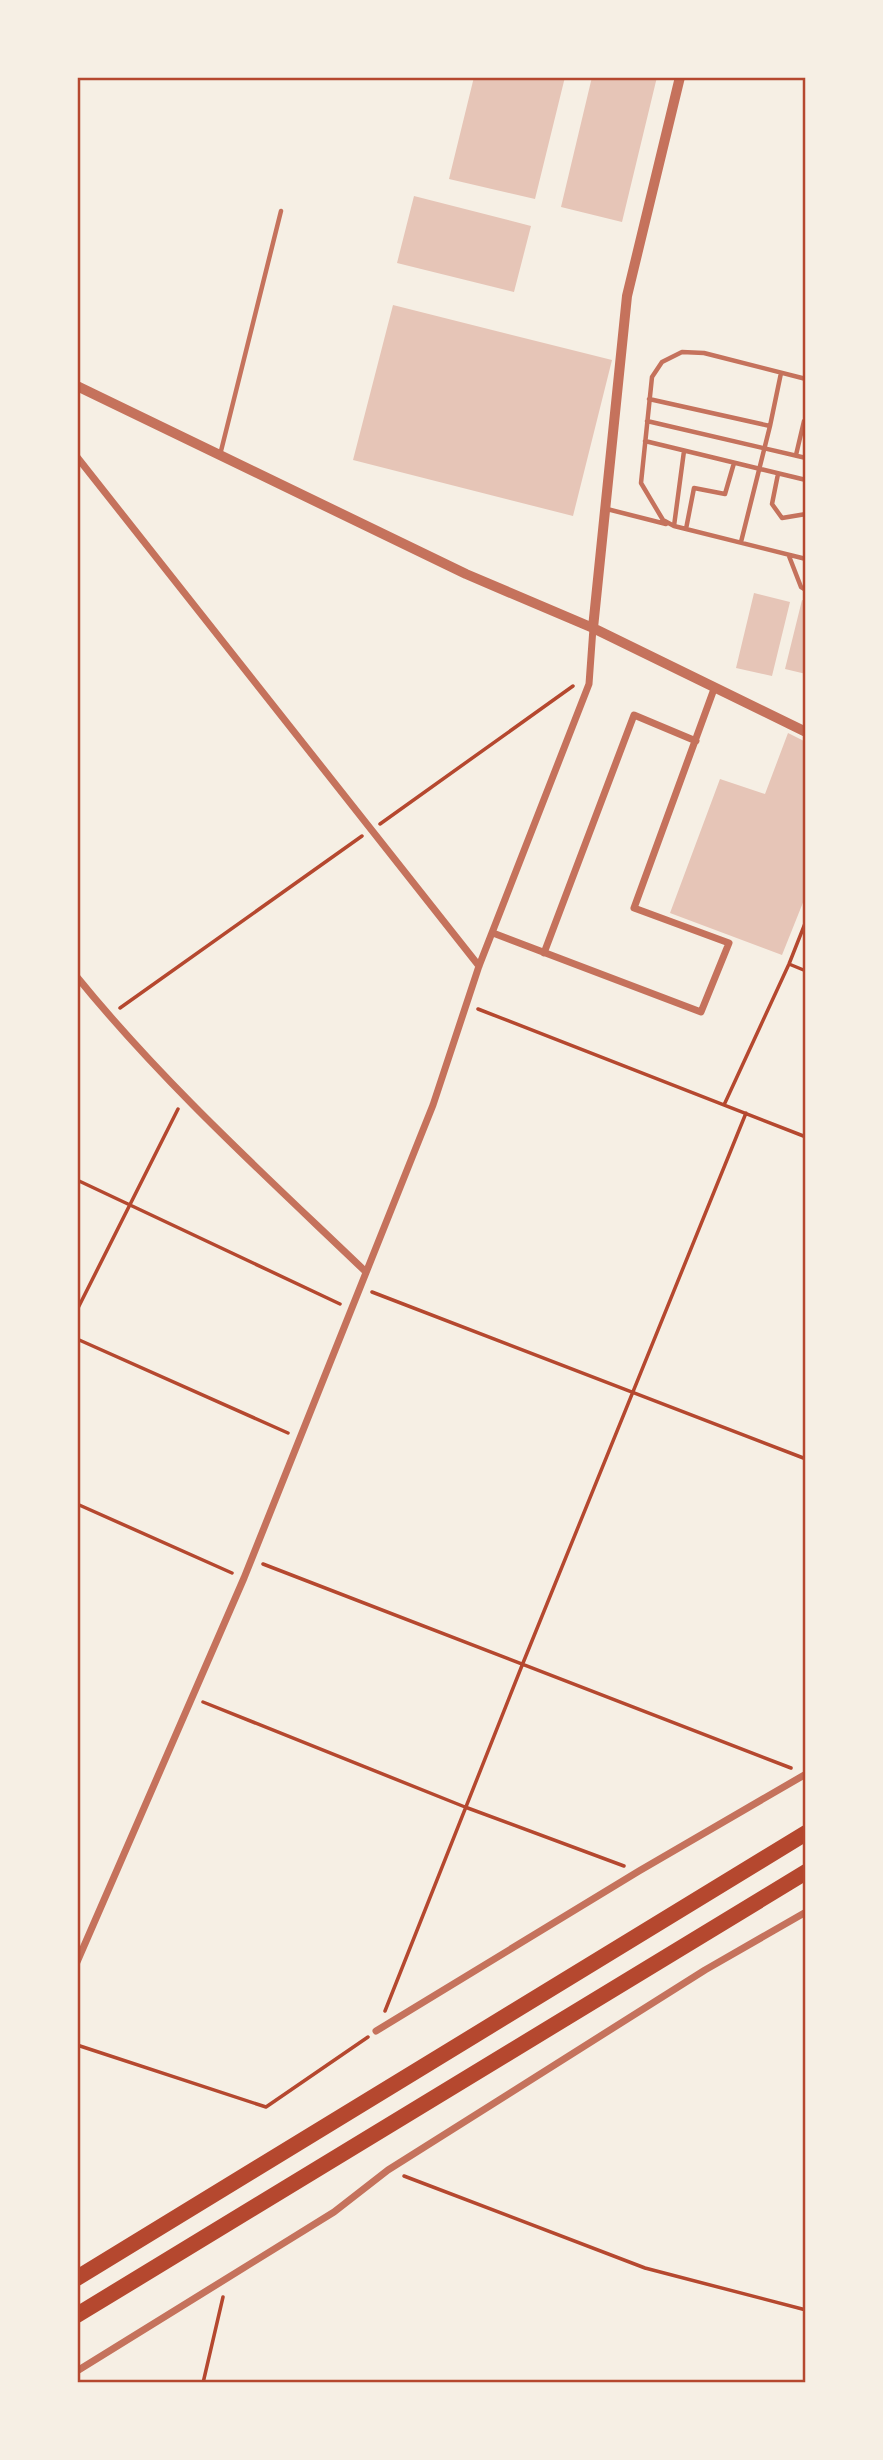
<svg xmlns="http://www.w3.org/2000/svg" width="883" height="2460" viewBox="0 0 883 2460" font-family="'Libre Baskerville',serif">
<rect width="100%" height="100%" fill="#f6efe4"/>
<path fill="#e6c5b7" d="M474,77H565L535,199L449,179Z
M592,77H657L622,222L561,207Z
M414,196L531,226L514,292L397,263Z
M393,305L612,360L573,516L353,460Z
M754,593L790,602L772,676L736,668Z
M802,600L806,601V674L785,669Z
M788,733L806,742V895L782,955L670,913L720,779L765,794Z"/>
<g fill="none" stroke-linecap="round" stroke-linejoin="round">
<path stroke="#b5482f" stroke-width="3.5" d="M380,824L573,686
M789,964L806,971
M120,1008L362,836
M478,1009L806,1137
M724,1105L789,964L806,921
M77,1180L340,1304
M372,1292L806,1459
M77,1310L178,1109
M77,1339L288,1433
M77,1504L232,1573
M263,1564L791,1768
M203,1702L465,1807L624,1866
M385,2011L523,1663L746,1113
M77,2045L266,2107L368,2037
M404,2176L645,2268L806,2310
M203,2383L223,2297"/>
<path stroke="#c5725c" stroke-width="4.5" d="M649,399L770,426
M647,421L806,458
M645,441L806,480
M220,455L281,211
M796,455L804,421H806
M778,474L772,504L782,518L806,514
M607,509L666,524
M674,526L663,520L641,483L652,377L662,362L682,352L704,353L806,379
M674,526L806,559
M674,526L684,451
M686,529L694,488L725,494L734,463
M741,542L770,426L781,373
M789,556L801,587L806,590"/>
<path stroke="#c5725c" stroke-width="7" d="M77,457L479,966
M493,933L701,1012L729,943L634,908L714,689
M544,953L634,715L696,741
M77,977C164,1084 267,1177 366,1272
M77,1962L244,1578L433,1105L479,966L589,684L593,628
M376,2031L639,1871L806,1774
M77,2371L334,2212L388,2170L705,1970L806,1912"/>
<path stroke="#c5725c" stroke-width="10" d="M77,386L466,574L593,628L806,732
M593,628L627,296L680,77"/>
<path stroke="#b5482f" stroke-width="16" d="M77,2278L806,1833
M77,2315L806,1872"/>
</g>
<rect width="883" height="2460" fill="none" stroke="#f6efe4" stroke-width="158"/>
<rect x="79" y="79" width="725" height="2302" fill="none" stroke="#b5482f" stroke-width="2.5"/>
</svg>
